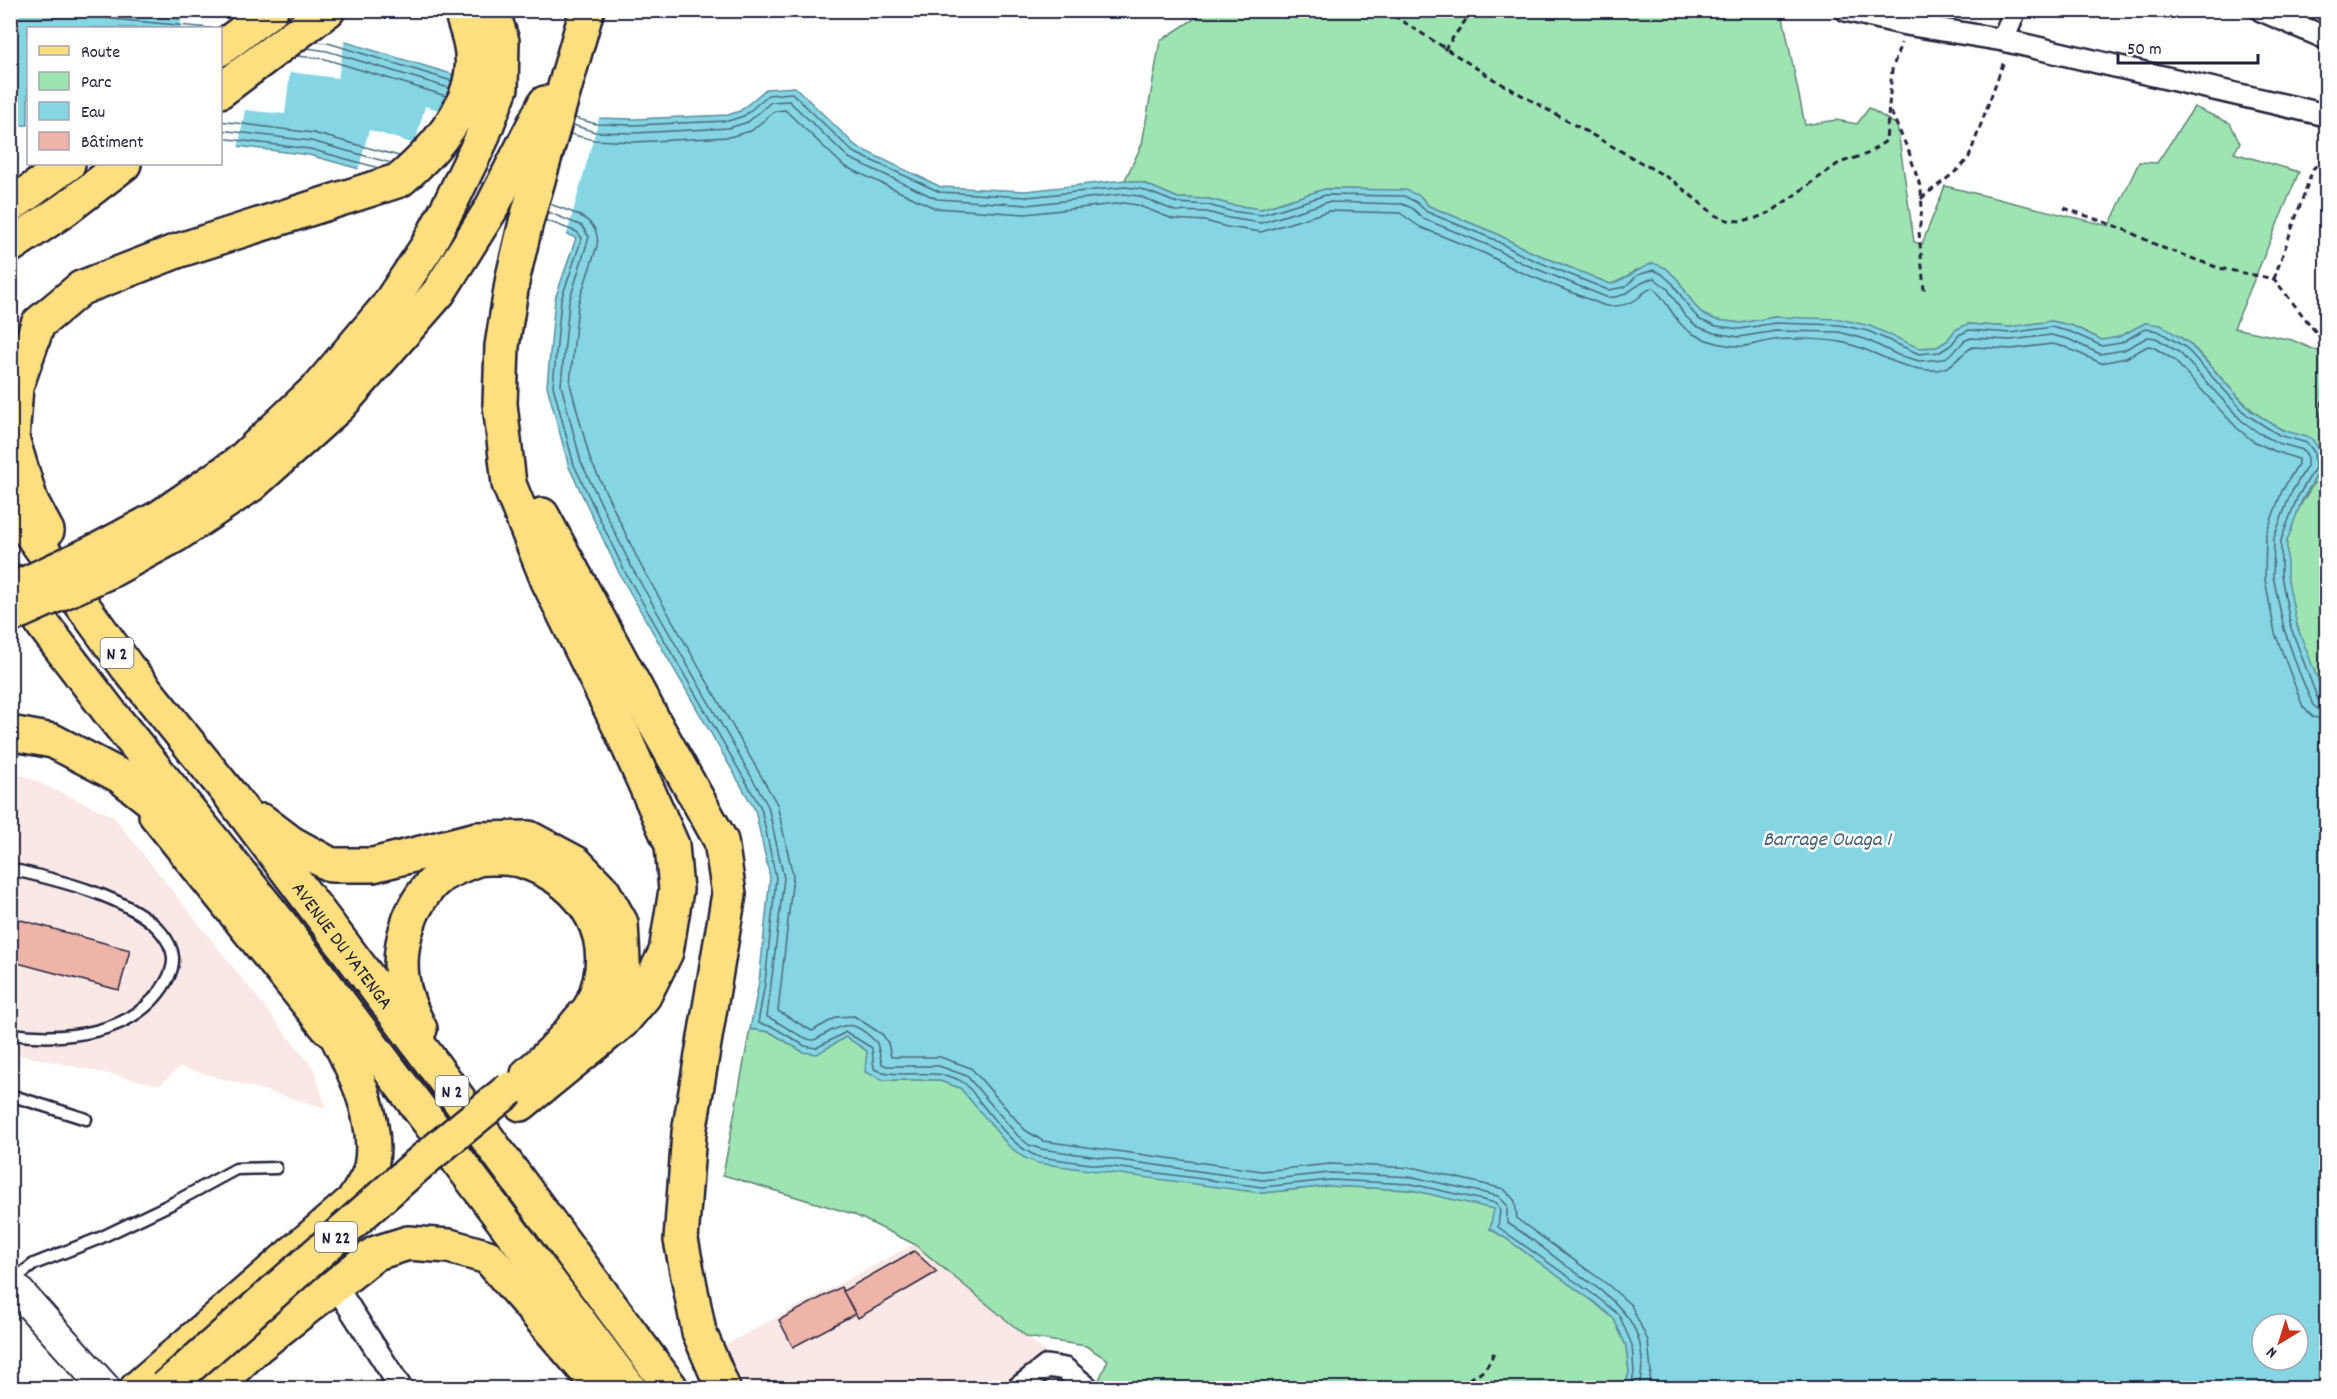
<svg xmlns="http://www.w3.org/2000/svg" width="2337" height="1399" viewBox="0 0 2337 1399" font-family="Dekko,sans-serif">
<rect width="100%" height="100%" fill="#fff"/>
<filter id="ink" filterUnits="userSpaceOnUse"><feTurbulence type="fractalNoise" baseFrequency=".0167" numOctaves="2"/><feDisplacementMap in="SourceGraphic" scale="12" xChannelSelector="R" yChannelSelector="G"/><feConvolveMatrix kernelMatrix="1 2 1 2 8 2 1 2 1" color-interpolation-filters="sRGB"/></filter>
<g filter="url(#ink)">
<path fill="#fae8e6" d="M11,770L113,816L314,1069L326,1108L180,1067L160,1085L11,1053Z
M914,1244L1045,1352L1006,1388H749L719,1348Z"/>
<path fill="#9de4b2" stroke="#608376" stroke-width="1.5" d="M1774,10L1782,12L1805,125L1836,120L1857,124L1869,108L1897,125L1914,242L1922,244L1945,186L2109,226L2139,162L2157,163L2194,107L2230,123L2240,143L2234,153L2299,172L2234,328L2292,340L2322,353L2324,333L2326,330V711C2322,691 2314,674 2307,655C2295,621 2281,578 2287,542C2290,521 2303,500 2314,483L2295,434C2246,419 2226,378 2191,345C2180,334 2159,329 2145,323L2119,337L2102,340L2073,326L2052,321L2010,327L1968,324L1955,330L1947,341L1937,347L1919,348L1903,342L1775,317L1741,323L1717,320L1704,315L1695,306L1678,280L1666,268L1635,270L1623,281L1610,284L1527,250L1495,233L1429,206L1420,196L1393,190L1325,189L1261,209L1232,205L1209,199L1178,198L1143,183L1125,180L1142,144L1160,41L1206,11Z
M750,1029L770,1032L803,1052L846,1037L867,1051L866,1072L884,1080H937L961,1088L1009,1146L1187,1182L1262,1193L1329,1186L1412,1190L1495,1209L1490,1229L1504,1237L1594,1302L1614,1319L1626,1346L1629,1372L1625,1388H1108L1098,1382L1108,1360L1086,1346L1027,1337L914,1244L853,1214L723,1175Z"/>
<path fill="#85d5e2" stroke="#5d8d9f" stroke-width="1.5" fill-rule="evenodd" d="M10,12H94L193,20L329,37L597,118L634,119L728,115L740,111L766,89L795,87L857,147L941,187L1026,191L1125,180L1143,183L1178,198L1209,199L1232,205L1261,209L1325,189L1406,190L1420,196L1429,206L1495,233L1527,250L1610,284C1626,280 1637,269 1653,263L1666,268L1678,280L1695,306L1704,315L1717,320L1741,323L1775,317L1840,319L1870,326L1919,348L1937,347L1947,341L1955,330L1968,324L2010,327L2052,321L2073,326L2102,340L2119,337L2145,323L2161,325L2189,343L2250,410L2282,430L2311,438L2320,450L2321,468L2302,500L2287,541V575L2297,626L2322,690L2326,711V1388H1625L1629,1372L1626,1346L1614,1319L1594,1302L1504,1237L1490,1229L1494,1209L1412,1190L1329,1186L1262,1193L1037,1163L1023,1157L1009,1146L960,1088L937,1080H884L865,1072L867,1051L846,1037L817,1054L803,1052L770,1032L750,1029L759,982L770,877L755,810L620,575L569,467L547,386L555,299L576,238L543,225L428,188L309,155L221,144L220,28H28V125L11,126ZM2262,1324H2298V1360H2262Z"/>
<path fill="#fff" d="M182,16L329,34L345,39L338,78L290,72L285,114L245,110L238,149L220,147V28H180Z
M461,74L529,94L478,206L358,171L369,130L415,144L425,106L449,113Z
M539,98L600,115L566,237L483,208Z"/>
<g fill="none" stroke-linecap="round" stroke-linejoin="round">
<path stroke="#4a6a7e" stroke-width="1.5" d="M105,10L106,17L111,19L211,28
M316,42L328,43L452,81
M307,48L327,51L449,88
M297,56L325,59L446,96
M575,118L596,124L634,125L728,121L744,116L768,95L792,93L853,152L940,192L1027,197L1125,187L1141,189L1177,203L1208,205L1230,211L1261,215L1326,195L1404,196L1416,202L1427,212L1493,239L1524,256L1608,290L1625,287L1638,275L1654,270L1662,274L1673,284L1690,309L1700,320L1716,326L1740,329L1775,323L1840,325L1868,331L1919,354L1940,352L1951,345L1959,335L1969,330L2011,333L2051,327L2071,332L2102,346L2121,343L2145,329L2158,331L2185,347L2247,415L2279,435L2307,443L2314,452L2315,468L2297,498L2281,540V575L2291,628L2318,700L2326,704
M220,121L313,133L399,156
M573,125L595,132L634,133L729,128L748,122L771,102L789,101L849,158L937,199L1027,205L1124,194L1139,196L1175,211L1207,212L1229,218L1261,223L1328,202L1402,204L1412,208L1424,219L1490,246L1522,263L1606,297C1628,300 1635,282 1654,278L1668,289L1684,315L1696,326L1714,333L1739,337L1776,331L1839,332L1865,339L1898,355L1919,361L1944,359L1956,350L1964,341L1971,338L2011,340L2051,335L2068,339L2100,354L2124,350L2148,337L2156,338L2180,353L2242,421L2259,433L2278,443L2303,450L2307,455V466L2290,495L2274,538L2273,576L2284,629L2299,672L2313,705L2319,710L2326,711
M220,130L311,141L391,163
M570,134L594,140L634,142L729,137L751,131L775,111L785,110L844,166L935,208L1026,214L1124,203L1137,205L1173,219L1205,221L1227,227L1261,232L1329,211L1400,213L1420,227L1486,254L1518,271L1603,305C1613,308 1628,305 1637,299C1643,294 1646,289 1653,288C1669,301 1675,326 1695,335C1709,342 1728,347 1744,346C1754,345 1765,341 1775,340C1793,338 1822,339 1840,342C1874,348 1898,371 1935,370C1955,369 1958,354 1973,347L2012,349L2052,344L2065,347L2101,363L2126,358L2148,346L2153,347L2174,360L2237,428L2253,441L2272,450L2298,459V464L2282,491L2266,534L2265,579L2275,633L2303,707L2313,717L2326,720
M220,138L310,149L379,168
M550,204C570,212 602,218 597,246L578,304L570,384L590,459L640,564L777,804L793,876L778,1011L812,1031L837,1017L854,1016L883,1035L888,1043L891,1057H940L971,1068L1025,1130L1043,1141L1262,1171L1330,1164L1416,1168L1504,1189L1515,1201L1517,1219L1607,1284L1631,1305L1648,1341L1651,1371L1648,1388
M548,212L582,226L589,237L569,302L561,385L581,462L632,568L768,806L784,878L767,1017C779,1021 802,1040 813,1040C817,1040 821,1036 825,1034C849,1020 857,1023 877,1043L882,1064L887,1066H939L967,1076L1018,1136L1029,1145L1041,1149L1262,1180L1330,1173L1413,1177L1498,1196L1507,1205V1223C1527,1234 1545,1250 1564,1264C1611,1298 1654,1321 1639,1388
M545,220L577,232L582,238L561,300L553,386L574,465L625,572L761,808L776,878L765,983L758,1023L773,1027L805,1046L816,1048L846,1032L872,1048L874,1069C902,1081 937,1065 964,1083C970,1087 974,1095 979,1101C997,1122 1012,1147 1039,1157L1262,1187L1330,1180L1412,1184L1496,1203L1500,1209L1498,1227L1597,1297L1619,1315L1632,1345L1634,1372L1631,1388"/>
</g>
<path fill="#eeb4aa" stroke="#22223b" stroke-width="1.5" d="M10,917L130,950L119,990L10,961Z
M914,1251L937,1272L858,1318L843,1291Z
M841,1287L855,1314L793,1347L779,1320Z"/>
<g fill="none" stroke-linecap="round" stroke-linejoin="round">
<g stroke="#22223b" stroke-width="15">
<path id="lane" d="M10,869C54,879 132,897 161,932C175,949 177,963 166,982C135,1035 66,1041 10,1034
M10,1095L86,1119
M13,1280L34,1264L100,1238L173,1203L236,1169L276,1168"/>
</g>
<g stroke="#22223b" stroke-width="26">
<path id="street" d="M1846,10L1906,24L2003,40L2326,115
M2261,10L2326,38
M2003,40L2015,10
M335,1285L401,1388
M1018,1388L1047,1366L1065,1369L1088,1388"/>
</g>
<g stroke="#22223b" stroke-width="34">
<path id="secondary" d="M10,1282L105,1388"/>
</g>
<g stroke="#22223b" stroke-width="38">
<g id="primary">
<path d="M220,49L271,10"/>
<path d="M220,91L328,10"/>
<path d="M10,206L68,164"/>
<path d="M10,246L64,210L124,164"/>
<path id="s1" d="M10,505L127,667L231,796L415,1040L671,1388"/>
<path d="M542,515L654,722L721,841L729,894L689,1133L681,1240L699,1332L723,1388"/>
<path d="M47,531L31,501L12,438L16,387L38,324L81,288L177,251L400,180C437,148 481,100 471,46C469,34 464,22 461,10"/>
<path d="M96,551L160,517L240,462L320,386L387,307L427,247L451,202L481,140L501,88L502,41L492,10"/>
<path d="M108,572L176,535L251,485L340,405L439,292L491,209L545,103"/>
<path d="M15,582L44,626L111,714L278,921L629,1388"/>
<path d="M10,733L53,741L120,776L185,827"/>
<path d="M156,815L327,1027"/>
<path d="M262,821L291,843L331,865H373L477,839L529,838L576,863L603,891L621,923L624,980L604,1022"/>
<path d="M420,1029C401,993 395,963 408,924C413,908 424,890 437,879C443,873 469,862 478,859C486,857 516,858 523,861C587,883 621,940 592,1004C589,1011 583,1016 578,1022C563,1041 548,1058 528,1074"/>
<path d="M521,1104L622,1022L644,996L666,952L676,890L672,845L623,734L548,581L509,484L500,404L502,346L513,277L526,222L587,10"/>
<path d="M137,1388L354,1200C360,1190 369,1178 371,1167C382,1113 344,1051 320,1004"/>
<path d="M213,1388L258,1346L376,1253L408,1243L449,1246L488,1257L601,1388"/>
</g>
</g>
<path stroke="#22223b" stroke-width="3" stroke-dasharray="6 4.5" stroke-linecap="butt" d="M1385,10L1495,80L1672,180L1715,215L1727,220L1741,221L1756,218L1771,212L1839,163L1867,154L1886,141L1892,70L1901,43
M1444,50L1473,10
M1891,112L1909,152L1921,189L1922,209L1919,232L1924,290
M1921,199C1937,184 1956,175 1969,157L2004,61
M2064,208L2121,228L2163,248L2219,268L2274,279L2326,345
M2274,279L2313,169L2326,155
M2326,380C2320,411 2321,424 2326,454
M1450,1388C1472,1374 1483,1381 1494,1352"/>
<use href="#lane" stroke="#fff" stroke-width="10"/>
<use href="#street" stroke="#fff" stroke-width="21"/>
<use href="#secondary" stroke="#fff" stroke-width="30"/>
<use href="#primary" stroke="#fddf80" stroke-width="33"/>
<g stroke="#22223b" stroke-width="38" stroke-linecap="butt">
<path id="primary-bridge" d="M10,591L96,551
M10,616L108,572
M165,1388L421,1162L510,1089"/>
</g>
<use href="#primary-bridge" stroke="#fddf80" stroke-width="33"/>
</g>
</g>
<g text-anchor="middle" stroke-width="5" stroke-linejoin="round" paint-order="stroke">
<g fill="#fff" stroke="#646476" stroke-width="1.5">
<rect x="100.5" y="638" width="33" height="30" rx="4.5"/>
<rect x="435.5" y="1076" width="33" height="30" rx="4.5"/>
<rect x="315" y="1222" width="42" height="30" rx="4.5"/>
</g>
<g font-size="18" font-weight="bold" fill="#22223b">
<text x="117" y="659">N 2</text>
<text x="452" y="1097">N 2</text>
<text x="336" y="1243">N 22</text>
</g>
<g font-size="20" fill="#22223b" stroke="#fff">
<text dy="7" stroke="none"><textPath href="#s1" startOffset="552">AVENUE DU YATENGA</textPath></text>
</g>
<g font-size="21" font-style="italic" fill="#456175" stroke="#fff">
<text x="1827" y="845">Barrage Ouaga 1</text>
</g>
</g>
<rect width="2337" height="1399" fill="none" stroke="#fff" stroke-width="36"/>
<rect x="18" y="18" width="2301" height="1363" fill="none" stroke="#22223b" stroke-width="2" filter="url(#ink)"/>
<rect x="27" y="27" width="195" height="138" fill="#ffffff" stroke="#a7a7b1" stroke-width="1.5"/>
<rect x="39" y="46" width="30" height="9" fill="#fddf80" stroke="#a7a7b1" stroke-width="1.5"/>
<text x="81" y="57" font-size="18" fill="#22223b">Route</text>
<rect x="39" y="72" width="30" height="18" fill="#9de4b2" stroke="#a7a7b1" stroke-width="1.5"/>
<text x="81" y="87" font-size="18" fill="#22223b">Parc</text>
<rect x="39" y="102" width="30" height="18" fill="#85d5e2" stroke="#a7a7b1" stroke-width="1.5"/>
<text x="81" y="117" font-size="18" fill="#22223b">Eau</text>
<rect x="39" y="132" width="30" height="18" fill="#eeb4aa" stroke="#a7a7b1" stroke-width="1.5"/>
<text x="81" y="147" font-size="18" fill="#22223b">Bâtiment</text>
<g transform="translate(2280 1342) rotate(218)"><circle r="28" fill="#ffffff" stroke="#a7a7b1" stroke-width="1.5"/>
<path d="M0-4.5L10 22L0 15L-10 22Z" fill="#c8321e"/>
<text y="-9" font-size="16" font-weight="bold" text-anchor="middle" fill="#22223b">N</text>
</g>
<path d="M2118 54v9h140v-9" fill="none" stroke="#22223b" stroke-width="3"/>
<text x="2127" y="54" font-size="18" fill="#22223b" stroke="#ffffff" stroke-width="4.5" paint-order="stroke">50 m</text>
</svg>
